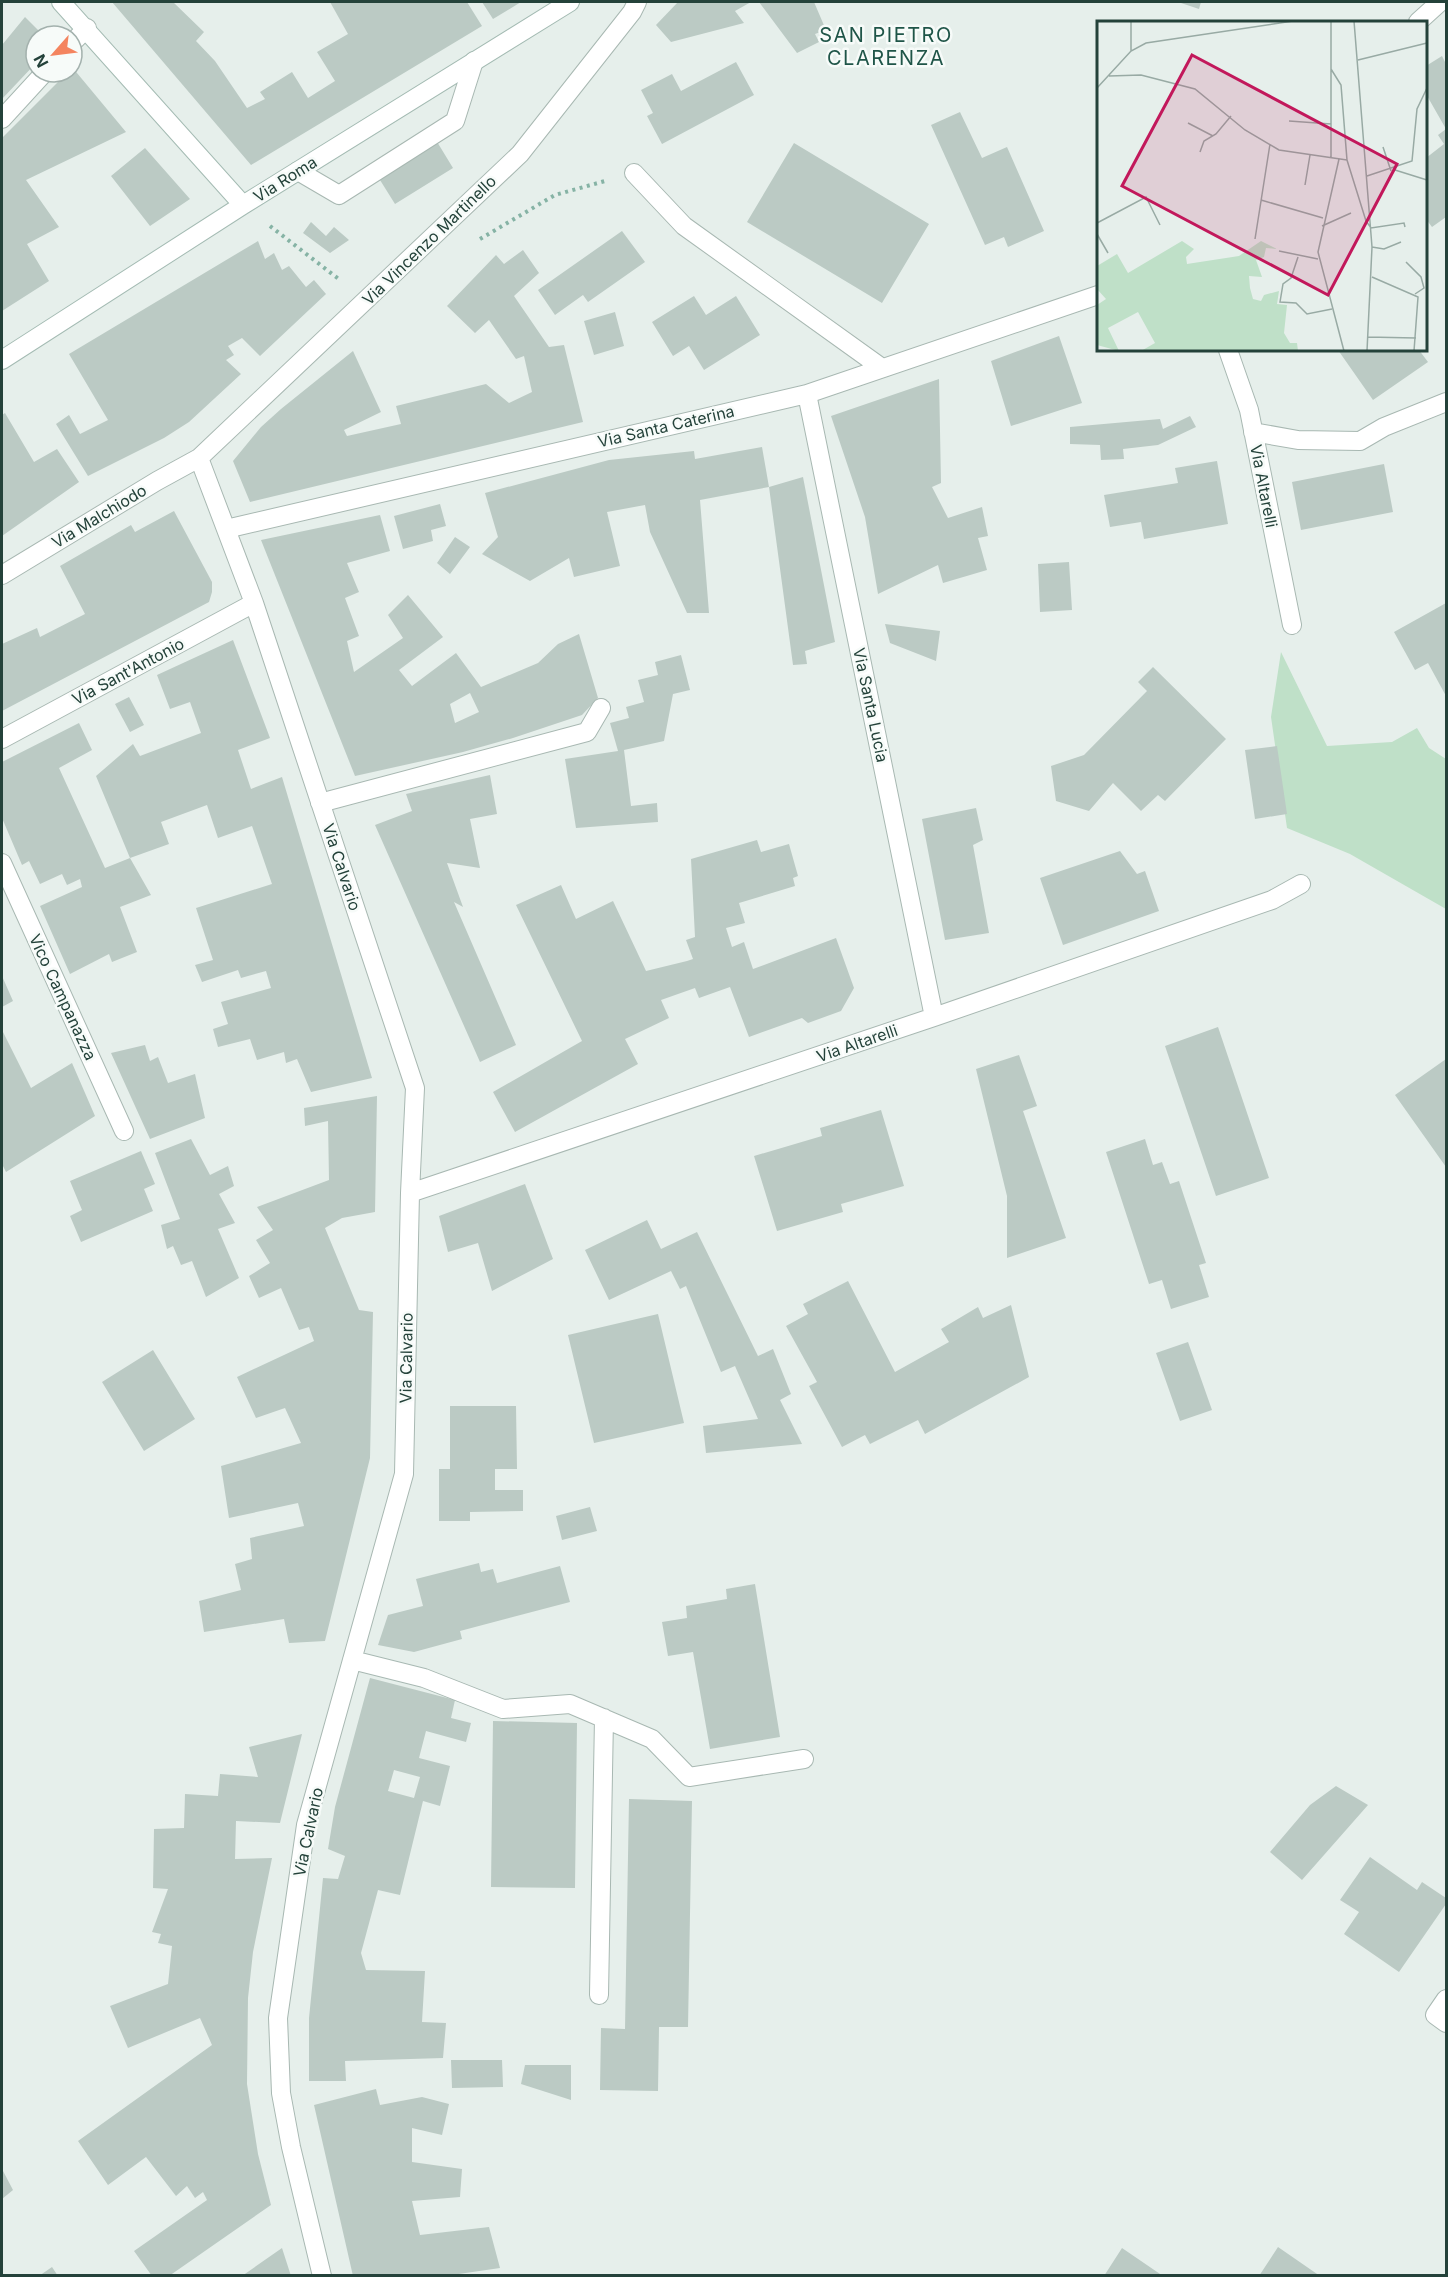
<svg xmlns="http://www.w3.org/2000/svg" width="1448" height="2277" viewBox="0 0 1448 2277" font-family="Inter,sans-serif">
<rect width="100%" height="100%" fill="#e6efeb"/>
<path fill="#bfe0c8" d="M1281,652L1327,746L1392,742L1417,728L1429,748L1446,759V909L1350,854L1287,828L1271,717Z"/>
<path fill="#bbcac4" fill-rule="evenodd" d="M112,2H173L204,32L196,41L215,61L247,108L265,99L260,92L292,72L308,98L335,81L317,52L348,34L330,2H467L482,26L251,165Z
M482,2H521L493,19Z
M678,2H751L735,11L744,23L671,42L656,25Z
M759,2H814L826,30L815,34L819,42L797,53Z
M1178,2H1201L1199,9Z
M25,17L44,36H36V63L2,99V45Z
M1442,56L1446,64V217L1432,227L1426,219V158L1444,144L1438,135L1446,129L1426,94V66Z
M736,62L754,95L662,144L647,116L653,113L641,90L672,74L681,91Z
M72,67L126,132L26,180L59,227L27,244L49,281L2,311V138L68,72H72Z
M960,112L982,158L1007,147L1044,231L1008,247L1004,237L985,245L931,125Z
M428,127L453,168L395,204L370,164Z
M794,143L929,224L882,303L747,222Z
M145,148L190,199L150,226L111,176Z
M311,222L326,236L334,227L349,240L330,253L303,233Z
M622,231L645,262L588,302L583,295L555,315L538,290Z
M258,241L265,259L274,253L282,270L289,266L306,287L314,280L326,294L260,356L242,338L228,346L234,355L226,360L241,374L189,422L164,438L88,476L56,424L69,415L80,434L108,420L69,354Z
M523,250L539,273L514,296L549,347L564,345L583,422L250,502L233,461L261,427L281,409L353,351L381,412L344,430L347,436L401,424L396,406L486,384L509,403L532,392L524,356L516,359L489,320L475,333L447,306L496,255L504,264Z
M694,296L706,315L736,296L760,335L704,370L689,346L673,356L652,322Z
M615,312L624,346L594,355L584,321Z
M1059,336L1082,403L1011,426L991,361Z
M1338,350H1419L1428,362L1373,400Z
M939,379L941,483L932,487L948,518L982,507L988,536L978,538L987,570L943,583L938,565L878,594L865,517L831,416Z
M5,413L34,462L57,449L79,482L2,536V415Z
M1190,416L1196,427L1158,445L1123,449L1124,459L1101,460L1100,445L1070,444V427L1160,419L1163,429Z
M762,447L769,487L700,500L709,613H687L650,532L645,505L607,512L620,566L574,577L569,558L530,581L482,554L498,537L485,493L609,460L694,451L695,459Z
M1217,461L1228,524L1144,539L1141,522L1110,527L1104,495L1178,483L1175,468Z
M1384,464L1393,512L1301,530L1292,482Z
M803,477L835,642L805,651L807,664L793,665L769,487Z
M440,504L446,526L431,530L433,541L403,549L394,516Z
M174,511L212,582V592L209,602L2,711V644L37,628L40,637L85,614L60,566L131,525L135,532Z
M380,515L390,551L347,563L359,592L345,598L359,636L347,641L354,672L403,638L388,615L408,595L443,637L399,670L412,686L456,653L481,687L538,663L558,644L579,634L598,698L582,715L513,738L463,752L355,776L261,540ZM470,693L479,712L455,723L450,704Z
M455,537L470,547L450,574L437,563Z
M1069,562L1072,610L1040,612L1038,564Z
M1446,603V696L1428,663L1415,670L1394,632Z
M885,624L940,631L936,661L890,643Z
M233,640L270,738L238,750L251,789L282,777L372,1078L311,1092L297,1059L286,1063L284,1052L257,1060L250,1039L218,1047L213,1029L228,1024L221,1002L271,988L266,971L241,978L238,970L202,982L195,965L213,960L196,908L272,884L252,826L218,838L207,805L161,822L169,844L130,858L96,776L133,744L140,756L201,733L190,702L170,709L157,675Z
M681,655L690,690L673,694L664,741L624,750L631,806L657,803L658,822L576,828L565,759L618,751L610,723L629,718L626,707L644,702L638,680L658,675L655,662Z
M1153,667L1226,739L1165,801L1158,795L1141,811L1113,783L1089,811L1056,801L1051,766L1084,755L1147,691L1138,682Z
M129,697L144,725L130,732L115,704Z
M79,723L92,750L59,768L105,868L130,858L151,895L120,907L137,952L112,962L109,954L70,974L40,906L82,887L80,879L67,885L62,874L40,884L29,861L22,865L2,818V762Z
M1277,746L1287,814L1255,819L1245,750Z
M490,775L497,814L470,819L480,868L447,863L463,907L454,902L516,1045L480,1062L375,825L412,811L406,794Z
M976,808L983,840L973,845L989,933L945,940L922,819Z
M757,840L761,852L789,844L798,876L793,878L795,886L739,903L745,923L726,928L732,947L744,942L753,969L836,938L854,988L841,1011L808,1023L802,1018L749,1037L730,987L699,998L695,988L661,1000L669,1018L625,1039L638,1064L515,1132L493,1092L582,1041L516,905L561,885L576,919L613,901L646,971L687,961L693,959L686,940L695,937L691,859Z
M1120,851L1137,874L1145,871L1159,911L1063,945L1040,878Z
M2,976L13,1001L2,1007Z
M1218,1027L1269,1178L1216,1196L1165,1046Z
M2,1030L31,1088L72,1063L95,1116L6,1172L2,1164Z
M145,1045L150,1061L158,1057L168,1083L195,1074L205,1118L150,1139L111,1053Z
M1019,1055L1037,1106L1023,1111L1066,1238L1007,1258V1196L976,1069Z
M1446,1059V1167L1395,1095Z
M377,1096L375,1212L342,1218L325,1228L359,1310L373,1312L370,1458L325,1641L289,1643L284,1619L204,1632L199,1601L241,1590L235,1564L252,1559L250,1538L304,1526L298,1503L229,1518L221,1466L301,1443L285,1408L256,1418L237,1377L314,1341L309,1327L299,1330L281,1288L259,1298L249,1276L270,1263L256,1240L273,1230L257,1207L329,1180L328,1121L305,1126L304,1108Z
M881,1110L904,1186L841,1204L843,1212L777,1231L754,1156L822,1136L820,1128Z
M191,1139L210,1175L228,1166L234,1186L219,1194L235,1223L218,1229L239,1278L206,1297L192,1261L181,1265L173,1246L167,1249L161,1225L180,1219L155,1153Z
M1145,1139L1153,1165L1162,1162L1170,1184L1179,1181L1206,1263L1199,1265L1209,1297L1171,1309L1162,1280L1149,1284L1106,1152Z
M141,1151L155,1184L144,1189L153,1211L81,1242L70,1216L82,1210L70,1181Z
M525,1184L553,1259L492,1291L478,1243L448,1252L439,1216Z
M647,1220L661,1249L697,1232L758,1356L773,1349L791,1394L780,1400L802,1444L706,1453L703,1426L758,1419L735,1366L721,1372L686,1286L680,1289L671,1271L609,1300L585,1250Z
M848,1281L895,1372L949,1342L941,1329L978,1307L983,1318L1011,1305L1029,1377L925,1434L918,1420L870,1444L865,1435L842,1447L809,1386L817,1382L786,1326L808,1314L803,1304Z
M658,1314L684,1423L594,1443L568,1335Z
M1188,1342L1212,1410L1180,1421L1156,1353Z
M153,1350L195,1419L144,1451L102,1382Z
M450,1406H516L517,1469H495V1490H523V1511L470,1512V1521H439V1469H450Z
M590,1507L597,1531L562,1540L556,1516Z
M479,1563L481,1572L493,1569L497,1583L560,1566L570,1602L460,1631L462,1639L414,1652L378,1645L388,1615L423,1606L416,1579Z
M755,1584L780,1737L710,1749L693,1652L668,1656L662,1622L687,1618L686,1606L727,1599L726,1589Z
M370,1678L455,1700L451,1718L471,1723L466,1742L426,1731L419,1758L450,1766L440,1806L423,1801L400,1895L378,1890L361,1953L366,1970L425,1971L422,2022L446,2023L443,2058L345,2061L346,2081H309V2018L323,1878L338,1879L345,1856L328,1849L335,1807ZM394,1770L420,1777L414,1798L388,1791Z
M493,1721L577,1723L575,1888L491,1887Z
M302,1734L280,1823L236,1821L235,1859L272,1858L253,1952L248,1998L247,2084L258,2154L271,2205L169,2276H152L134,2251L207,2200L203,2192L195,2198L187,2186L176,2196L146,2157L108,2185L78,2141L212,2045L200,2018L128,2048L110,2006L168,1984L172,1946L158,1943L161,1934L152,1932L168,1889L153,1888L154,1829L184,1828L185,1794L218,1796L220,1774L258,1777L249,1747Z
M1336,1786L1368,1805L1302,1880L1270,1852L1310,1805Z
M629,1799L692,1801L688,2027H659L658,2091L600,2090L601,2028L625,2029Z
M1370,1857L1417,1890L1422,1882L1446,1898V1904L1399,1972L1344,1934L1359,1912L1340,1900Z
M451,2060H502L503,2087L452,2088Z
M525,2065H571V2100L521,2084Z
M376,2089L380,2105L422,2097L449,2104L442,2135L412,2128V2162L462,2169L460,2197L412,2201L420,2235L489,2227L500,2268L445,2276H353L314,2105Z
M2,2169L13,2190L2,2199Z
M1278,2247L1320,2276H1259Z
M282,2248L291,2276H242Z
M1122,2248L1163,2276H1104Z
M52,2267L58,2276H39Z"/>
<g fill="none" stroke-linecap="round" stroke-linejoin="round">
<g stroke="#a8b8b2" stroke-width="20">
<path id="lane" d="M298,171L339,195L455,121L474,61"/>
</g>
<g stroke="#a8b8b2" stroke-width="20">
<path id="street" d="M1418,22L1440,2
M72,43L87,28
M2,119L45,72
M634,173L684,226L882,368
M1228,350L1249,410L1292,625
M807,394L934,1017
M1253,432L1298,440L1360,441L1384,427L1446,402
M199,458L254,603L415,1088L410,1193L404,1474L306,1825L278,2018L281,2093L291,2147L322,2276
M226,529L807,394L1098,295
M2,575L157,481L199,458L520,154L632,12L637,2
M2,739L254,603
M320,803L587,732L601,708
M2,863L124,1131
M410,1193L934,1017L1272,900L1301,884
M352,1660L424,1678L503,1709L570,1704L652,1739L689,1777L804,1759
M599,1995L604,1718
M1446,1999L1435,2015L1446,2023"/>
</g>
<g stroke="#a4bbb3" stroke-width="20">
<path id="secondary" d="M61,2L243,205
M2,360L243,205L570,2"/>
</g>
<path stroke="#86b3a5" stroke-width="4" stroke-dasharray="3 4.5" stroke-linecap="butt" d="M270,226L340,280
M480,239L555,195L605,181"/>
<use href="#lane" stroke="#fff" stroke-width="18"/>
<use href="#street" stroke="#fff" stroke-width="18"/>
<use href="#secondary" stroke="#fff" stroke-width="18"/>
</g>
<g text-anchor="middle" stroke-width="5" stroke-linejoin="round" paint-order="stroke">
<g font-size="16" fill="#24423a" stroke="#f7fbf9">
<text transform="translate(285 179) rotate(-32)" y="6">Via Roma</text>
<text transform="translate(429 240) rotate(-44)" y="6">Via Vincenzo Martinello</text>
<text transform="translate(666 426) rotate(-13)" y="6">Via Santa Caterina</text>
<text transform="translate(1264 486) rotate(79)" y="6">Via Altarelli</text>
<text transform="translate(99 516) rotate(-31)" y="6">Via Malchiodo</text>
<text transform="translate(128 671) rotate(-28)" y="6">Via Sant'Antonio</text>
<text transform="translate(871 705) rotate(78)" y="6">Via Santa Lucia</text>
<text transform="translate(342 867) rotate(72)" y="6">Via Calvario</text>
<text transform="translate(63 997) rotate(65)" y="6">Vico Campanazza</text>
<text transform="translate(857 1043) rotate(-19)" y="6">Via Altarelli</text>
<text transform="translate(406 1358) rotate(-89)" y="6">Via Calvario</text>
<text transform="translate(308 1832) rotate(-78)" y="6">Via Calvario</text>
</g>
<g font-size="20" letter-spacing="1.5" fill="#1f5548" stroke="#f7fbf9">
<text x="886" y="42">SAN PIETRO<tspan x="886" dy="23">CLARENZA</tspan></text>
</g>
</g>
<g transform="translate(1097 21)">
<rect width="330" height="330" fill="#e6efeb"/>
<path d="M85,220L97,228L89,236L90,243L142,235L164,220L180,228L169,227L167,236L159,239L165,256L152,255L153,267L156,278L164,280L167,274L182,270L180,283L190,284L187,312L193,322H200L201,330H44L58,322L41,291L11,307L22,330L0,324V284L9,278L0,268V245L20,233L31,252Z" fill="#bfe0c8"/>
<path fill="none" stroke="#98aaa4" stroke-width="1.5" d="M34,0V30M257,0L275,226L270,330M261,39L330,22M234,48L244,64L250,139L269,200L274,207L307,202L308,206M12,55L44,54L98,68L148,109L182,129L250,139M0,67L34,30L49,22L196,0M192,100L234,103M91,102L116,115M286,126L294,150M103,131L107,120L119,113L134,95M234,137V0M242,138L221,231L247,330M298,149L330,159M270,155L315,140L320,88L330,67M208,164L213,134M164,179L226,197M0,202L49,176L63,204M225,205L254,192M0,213L11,232M158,218L173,123M275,226L287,228L304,221M182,230L221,238M201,236L194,257L186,263L183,281L199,282L210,293L235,288M309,241L324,256L327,267L318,273M275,256L321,276L317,330M270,316L319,317"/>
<path fill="#c2185b" fill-opacity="0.15" stroke="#c2185b" stroke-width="3" d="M95,34L300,143L231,274L25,165Z"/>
<rect width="330" height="330" fill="none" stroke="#24423a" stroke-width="3"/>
</g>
<rect width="1448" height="2277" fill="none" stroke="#24423a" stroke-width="6"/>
<g transform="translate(54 54) rotate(242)"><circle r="28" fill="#f7fbf9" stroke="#a3b1ad" stroke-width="1.5"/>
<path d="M0-4.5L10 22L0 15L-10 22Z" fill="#f4845f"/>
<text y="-9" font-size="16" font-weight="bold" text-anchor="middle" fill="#24423a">N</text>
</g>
</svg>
